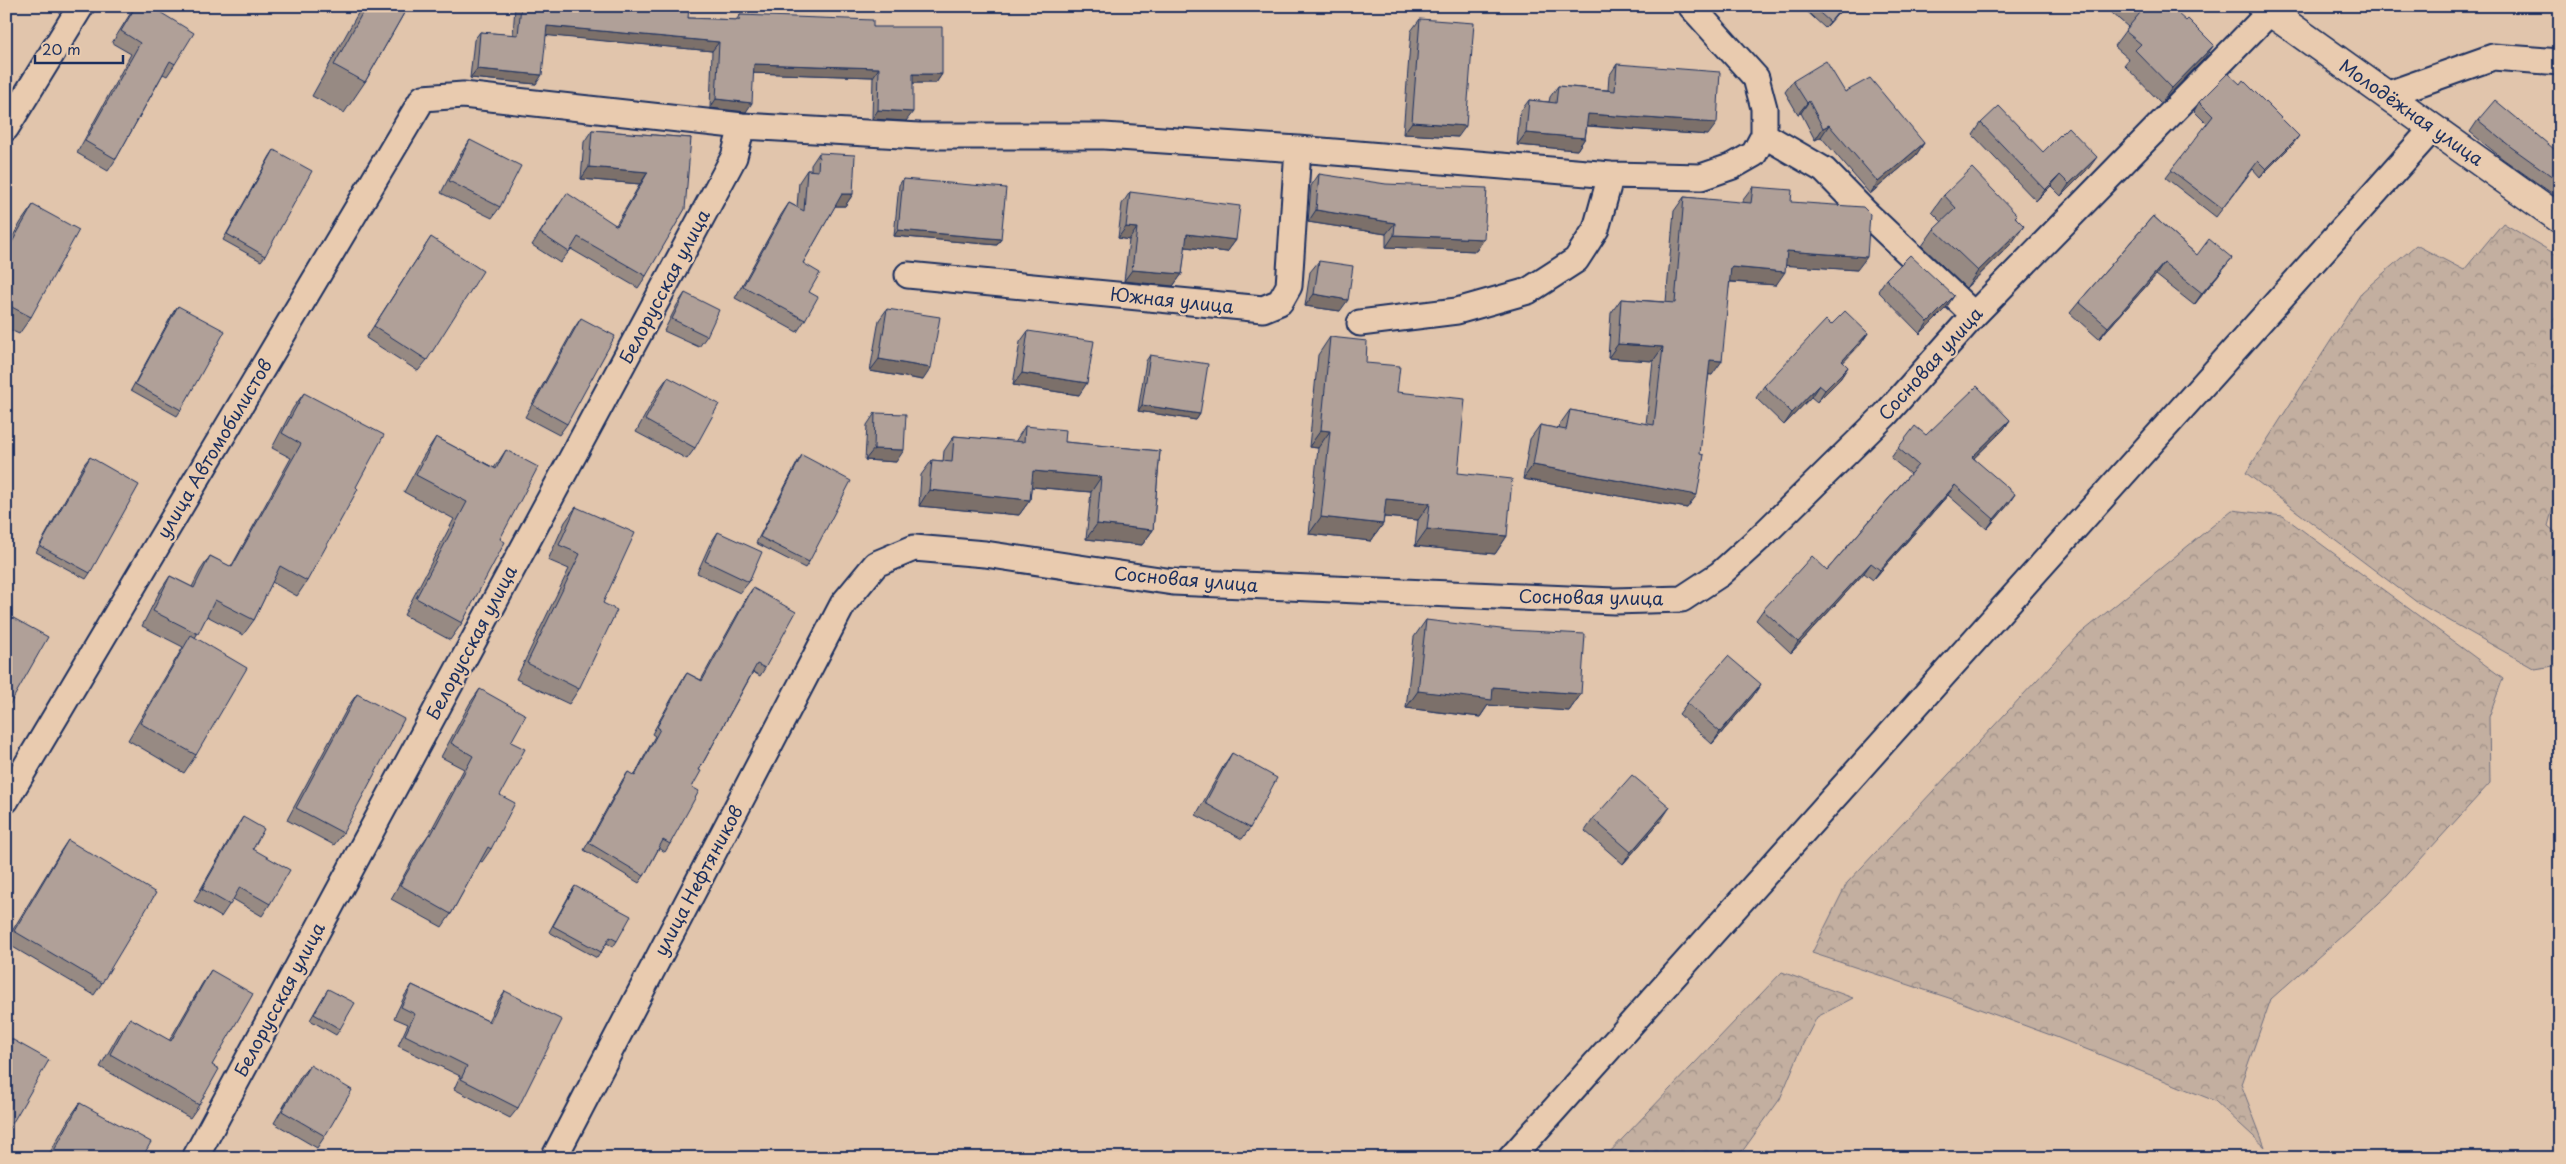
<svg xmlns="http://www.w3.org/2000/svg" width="2566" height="1164" viewBox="0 0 2566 1164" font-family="'Playpen Sans',sans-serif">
<defs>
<pattern id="forest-crowns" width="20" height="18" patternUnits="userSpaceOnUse" patternTransform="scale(1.25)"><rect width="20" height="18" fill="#c3afa0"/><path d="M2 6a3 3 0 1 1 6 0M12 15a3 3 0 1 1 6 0" fill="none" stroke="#9e8f86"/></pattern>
</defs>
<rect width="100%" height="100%" fill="#e1c5ac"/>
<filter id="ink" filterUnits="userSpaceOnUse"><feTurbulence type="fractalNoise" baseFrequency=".02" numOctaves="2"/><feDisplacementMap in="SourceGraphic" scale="10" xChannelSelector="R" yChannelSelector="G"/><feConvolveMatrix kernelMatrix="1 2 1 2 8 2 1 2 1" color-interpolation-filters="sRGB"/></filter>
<g filter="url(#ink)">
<path fill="url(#forest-crowns)" stroke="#6f6f7f" d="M2503,223L2560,257V498L2555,500L2548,526L2560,536V665L2535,669L2418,603L2246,473L2362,292L2416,245L2464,270Z
M2232,510L2283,516L2503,678L2489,717L2490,783L2388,895L2271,999L2241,1084L2265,1147L2215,1101L2056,1037L1952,999L1812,953L1847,883L2080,634Z
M1782,972L1853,998L1817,1017L1803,1044L1780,1099L1744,1149L1734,1158H1604Z"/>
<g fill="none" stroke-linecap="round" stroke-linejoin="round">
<g stroke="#1b2f5e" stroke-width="29">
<path id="minor" d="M2386,95L2493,57L2560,62
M6,128L81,6
M1764,135L1824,170L1864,211L1974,315
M908,275L1263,309L1280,302L1289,286L1298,149
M1360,323L1457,311L1528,291L1576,260L1596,229L1611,175
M6,800L423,98L463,95L742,126L919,136H1104L1298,149L1611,175L1701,177L1733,166L1754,154L1764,135V108L1756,78L1691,6
M195,1158L734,157L742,126
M554,1158L843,604L876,564L914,548L985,554L1173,582L1614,601L1682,599L1720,574L1765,533L1886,414L1974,315L2269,13
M1511,1158L2432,129"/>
</g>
<g stroke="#1b2f5e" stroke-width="31">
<path id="secondary" d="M2262,6L2560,219"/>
</g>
<use href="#minor" stroke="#e9cbaf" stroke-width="25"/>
<use href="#secondary" stroke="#e9cbaf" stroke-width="28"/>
</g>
<path fill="#978a83" stroke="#1b2f5e" d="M135,6H150L175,64L167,76L163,74L116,159L108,171L77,153L131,54L112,43Z
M362,6H408L365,82L344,113L312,96Z
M417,6H437L434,11H424Z
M515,6H685L688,18L736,20L740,15L873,27L942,74L936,83H913L906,121L872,119L873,77L753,73L746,112L710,108L712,51L546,35L536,84L470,78L474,40L480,32L513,35Z
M1801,6H1845L1825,28Z
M2104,6H2169L2203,60L2161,103L2124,65L2129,59L2114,46L2128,27Z
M1420,19L1458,137L1403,134L1411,31Z
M1617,64L1708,135L1587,126L1585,138L1577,150L1517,145L1520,112L1529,100L1549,102L1550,97L1558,86L1608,90L1609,76Z
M1793,81L1845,92L1924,143L1916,155L1870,194L1821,137L1815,140L1801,113L1798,114L1785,92Z
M2199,102L2293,144L2260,177L2253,169L2216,217L2166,178L2207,124L2194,111Z
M2478,120L2560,154V194L2557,197L2503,159L2470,132Z
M1981,123L2043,152L2089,168L2061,196L2051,186L2036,201L1973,135Z
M592,130L691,138L646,276L638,288L571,249L560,263L532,245L558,205L616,225L640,184L581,179L584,142Z
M470,140L500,207L492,218L441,193L462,152Z
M274,150L265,256L261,261L223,240L270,156Z
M819,153L853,194L845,206H835L803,263L809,292L805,320L797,332L735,298L781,215L789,203L797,207L799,182L807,170H811V165Z
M1319,174L1484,239L1476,251L1386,247V234L1308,222L1311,186Z
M903,179L1001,239L997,245L894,236L899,185Z
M1753,187L1791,202L1857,270L1786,265L1776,285L1730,282L1712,375L1709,374L1687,508L1523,479L1530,439L1540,425L1559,429L1560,424L1570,410L1646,424L1653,361L1608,358L1611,313L1621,299L1666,302L1674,211L1684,197L1743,203V200Z
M1130,192L1236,240L1227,252L1185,247L1182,274L1173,286L1124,281L1129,240L1118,238L1122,204Z
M1944,195L2016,217L2012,243L1966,288L1922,246L1934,229L1942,222L1932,212Z
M33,205L31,317L19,334L6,328V248L21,222Z
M2153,216L2197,255L2223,269L2194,305L2156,275L2099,339L2070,313L2079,302Z
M431,237L427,360L418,371L366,338Z
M1319,261L1340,311L1305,306L1310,272Z
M1886,279L1946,308L1920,334L1878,291Z
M685,293L707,336L699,347L664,331L677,305Z
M178,306L181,410L177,416L131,390L174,311Z
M887,309L923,380L870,371L879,320Z
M581,318L567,424L559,435L525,417L573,330Z
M1831,325L1868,333L1860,345L1843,362L1848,367L1840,379L1817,402L1811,397L1784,425L1756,398L1764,386Z
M1028,331L1079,395L1013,385L1020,342Z
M1330,337L1366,363L1397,392L1458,473L1507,536L1495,554L1415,546L1418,520L1384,517L1383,524L1371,541L1309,534L1318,448L1309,447L1318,355Z
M1150,355L1200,414L1196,420L1138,411L1146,361Z
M668,377L695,448L687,459L636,432L660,388Z
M304,393L307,581L297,596L272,582L254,620L243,635L207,616L195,638L196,755L184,773L128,740L183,647L142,626L160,591L170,576L192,587L200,571L210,556L231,567L291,458L272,448L293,408Z
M875,413L896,462L865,460L867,425Z
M2010,420L2003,430L1974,458L2008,505L1987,529L1948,495L1873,580L1864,573L1791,653L1756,620L1763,610L1827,570L1910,474L1891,458L1898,448L1926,435Z
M1025,426L1065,442L1160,451L1153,530L1142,545L1086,539L1091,492L1031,487L1030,500L1019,515L919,506L921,475L932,460L943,461L944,451L954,436L1015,442Z
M436,437L494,468L506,450L500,539L462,623L450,640L404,615L454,519L404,492L424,455Z
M802,455L809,562L805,568L756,543L798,461Z
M90,457V573L86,579L36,552L85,463Z
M576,507L603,603L579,689L569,704L516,679L569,569L548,560L565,522Z
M718,532L749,582L740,593L697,573L710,544Z
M753,588L765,668L760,676L753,672L699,770L670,844L665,852L659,848L644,876L639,883L584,850L623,779L628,772L634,776L655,736L652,734L682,680L687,673L701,680L748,595Z
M1426,620L1581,694L1569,711L1488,705L1480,717L1406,708L1414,637Z
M480,689L511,742L500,795L491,849L482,862L480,861L451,914L442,927L391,899L419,848L429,834L464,769L441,757L470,703Z
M357,694L343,833L334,845L287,820L349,705Z
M1753,696L1712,744L1679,714L1687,703Z
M1232,753L1250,828L1242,839L1196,815L1224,765Z
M243,817L270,904L262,916L233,899L221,917L194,901L235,829Z
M1593,819H1662L1623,864L1585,831Z
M68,840L102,983L94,995L6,943V941L60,852Z
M575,886L617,941L613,947L607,943L597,958L549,932L571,892Z
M211,970L212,1065L199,1105L190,1118L100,1067L120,1032L130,1018L169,1041L202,984Z
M412,985L488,1021L498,1001L505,991L518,1108L510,1118L454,1089L460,1076L398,1046L408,1024L394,1018L405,995Z
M328,989L340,1029L336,1035L310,1020Z
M310,1065L325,1136L317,1148L274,1123L301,1076Z
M80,1103L142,1158H47L68,1120Z"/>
<path fill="#7b706a" stroke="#1b2f5e" d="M427,6H437L434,11H424Z
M1843,6H1845L1825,28L1830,22Z
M547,26L719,42L712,51L541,35Z
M2214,45L2203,60L2161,103L2172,88Z
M754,64L879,68L873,77L748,73Z
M477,69L542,75L536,84L470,78Z
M913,74H942L936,83H907Z
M716,99L752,103L746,112L710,108Z
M1809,101L1801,113L1798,114L1807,103Z
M878,110L913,112L906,121L872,119Z
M1588,114L1717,123L1708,135L1579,125Z
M1412,122L1466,126L1458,137L1403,134Z
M1829,125L1821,137L1815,140L1823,128Z
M1526,133L1585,138L1577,150L1517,145Z
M2299,136L2293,144L2260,177L2266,169Z
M1924,143L1916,155L1870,194L1878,182Z
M2097,157L2089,168L2061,196L2069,184Z
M589,167L648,172L640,184L581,179Z
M2060,175L2051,186L2036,201L2045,190Z
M842,194H853L845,206H834Z
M1316,210L1395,223L1386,234L1308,222Z
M2024,226L2012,243L1966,288L1978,271Z
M1126,227L1137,228L1129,240L1118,238Z
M898,230L1001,239L997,245L894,236Z
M1187,234L1236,240L1227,252L1178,246Z
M1394,235L1484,239L1476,251L1386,247Z
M1787,251L1867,257L1857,270L1778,265Z
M2232,258L2223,269L2194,305L2202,293Z
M2164,263L2156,275L2099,339L2108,327Z
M1731,267L1785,272L1776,285L1722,281Z
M1132,270L1182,274L1173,286L1124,281Z
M1314,294L1348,300L1340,311L1305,306Z
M1954,296L1946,308L1920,334L1928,322Z
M1868,333L1860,345L1833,373L1842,361Z
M1618,344L1663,347L1653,361L1608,358Z
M879,359L931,368L923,380L870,371Z
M1710,360L1722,361L1712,375L1701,374Z
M1848,367L1840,379L1817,402L1825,390Z
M1022,373L1087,383L1079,395L1013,385Z
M1819,385L1811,397L1784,425L1792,413Z
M1142,405L1200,414L1196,420L1138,411Z
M2010,420L2003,430L1965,467L1972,457Z
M1321,430L1330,431L1318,448L1309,447Z
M874,449L904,450L896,462L865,460Z
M1533,465L1697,495L1687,508L1523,479Z
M1033,471L1101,477L1091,492L1022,486Z
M1955,485L1948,495L1873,580L1880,570Z
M929,490L1030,500L1019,515L919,506Z
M2015,494L2008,505L1987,529L1994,519Z
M1386,499L1430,503L1418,520L1374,516Z
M1321,517L1383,524L1371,541L1309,534Z
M1097,524L1153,530L1142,545L1086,539Z
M1427,529L1507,536L1495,554L1415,546Z
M1871,563L1864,573L1791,653L1798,642Z
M1761,684L1753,696L1712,744L1720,732Z
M1493,687L1581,694L1569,711L1488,705L1480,717L1406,708L1418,691Z
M1670,807L1662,819L1623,864L1631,852Z"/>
<path fill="#b0a098" stroke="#1b2f5e" d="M136,6H150L194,33L175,64L170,61L116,159L85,141L140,43L121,31Z
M366,6H408L365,82L334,65Z
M521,6H685L689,7L688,18L739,20L740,15L873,20V27H942V74H913V112L878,110L879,68L754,64L752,103L716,99L719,42L547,26L542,75L477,69L480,32L518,35Z
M1812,6H1843L1830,22Z
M2133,6H2169L2186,21L2188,19L2214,45L2172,88L2135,50L2141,44L2125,31L2140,13Z
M1420,19L1474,23L1466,126L1412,122Z
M1826,61L1845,92L1870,78L1924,143L1878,182L1829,125L1823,128L1809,101L1807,103L1793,81Z
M1617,64L1720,72L1717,123L1588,114L1585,138L1526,133L1529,100L1556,103L1558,86L1615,91Z
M2228,73L2240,84L2243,80L2299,136L2266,169L2258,161L2222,209L2171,170L2213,116L2199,102Z
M2495,100L2560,154V182L2511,147L2478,120Z
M1999,106L2043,152L2068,127L2097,157L2069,184L2060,175L2045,190L1981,123Z
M592,130L691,138L685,209L646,276L578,237L569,252L540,233L567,193L617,226L648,172L589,167Z
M470,140L521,166L500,207L449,181Z
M274,150L312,171L265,256L227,234Z
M819,153L855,155L853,194H842L803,263L820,273L809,292L818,297L805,320L743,286L789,203L804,211L807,170L818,171Z
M1972,168L2017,215L2015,217L2024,226L1978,271L1934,229L1956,208L1944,195Z
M1319,174L1386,184L1487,188L1484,239L1394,235L1395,223L1316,210Z
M903,179L1006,188L1001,239L898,230Z
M1753,187L1792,190L1791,202L1863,207L1870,214L1867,257L1787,251L1785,272L1731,267L1722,361L1710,360L1700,454L1704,455L1697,495L1533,465L1540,425L1566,430L1570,410L1654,425L1663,347L1618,344L1621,299L1675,303L1684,197L1751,203Z
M1130,192L1240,206L1236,240L1187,234L1182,274L1132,270L1137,228L1126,227Z
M33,205L79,230L31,317L6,304V253Z
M2153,216L2197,255L2209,239L2232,258L2202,293L2164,263L2108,327L2079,302Z
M431,237L483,271L427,360L374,326Z
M1910,255L1954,296L1928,322L1886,279Z
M1319,261L1353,266L1348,300L1314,294Z
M685,293L719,310L707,336L672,319Z
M178,306L225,331L181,410L135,384Z
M887,309L940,317L931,368L879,359Z
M1845,311L1868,333L1842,361L1848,367L1825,390L1819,385L1792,413L1764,386L1826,320L1831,325Z
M581,318L615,336L567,424L533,405Z
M1028,331L1094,341L1087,383L1022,373Z
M1330,337L1367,341L1366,363L1400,366L1397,392L1465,399L1458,473L1512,479L1507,536L1427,529L1430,503L1386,499L1383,524L1321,517L1330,431L1321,430Z
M1150,355L1208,364L1200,414L1142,405Z
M668,377L719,404L695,448L645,420Z
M1977,386L2010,420L1972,457L2015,494L1994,519L1955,485L1880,570L1871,563L1798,642L1763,610L1812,556L1827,570L1918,465L1898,448L1915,426L1926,435Z
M304,393L384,435L356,487L358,489L307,581L280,566L254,620L215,600L198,634L153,611L170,576L194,588L210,556L232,567L301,444L282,433Z
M875,413L906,414L904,450L874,449Z
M1025,426L1066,430L1065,442L1160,451L1153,530L1097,524L1101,477L1033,471L1030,500L929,490L932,460L952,462L954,436L1024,442Z
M436,437L496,469L506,450L538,467L500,539L505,542L462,623L416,598L467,502L416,475Z
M802,455L851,481L809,562L760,537Z
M90,457L139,485L90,573L40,546Z
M576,507L635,533L603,603L617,610L579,689L527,663L580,554L559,545Z
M718,532L762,552L749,582L705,561Z
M753,588L796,612L765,668L757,664L699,770L701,771L692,787L699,791L670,844L663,840L644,876L589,843L628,772L635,776L660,729L657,727L687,673L702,681Z
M6,614L48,637L6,711Z
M1426,620L1509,630L1585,634L1581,694L1493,687L1492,700L1418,691Z
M191,635L247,668L196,755L140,723Z
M1728,656L1761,684L1720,732L1687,703Z
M480,689L526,715L511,742L525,749L500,795L515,803L491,849L488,847L451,914L400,885L429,834L431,835L473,756L451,743Z
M357,694L404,719L343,833L296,808Z
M1232,753L1277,778L1250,828L1205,803Z
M1632,775L1670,807L1631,852L1593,819Z
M243,817L264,829L253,849L290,870L270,904L240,887L230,905L202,889Z
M68,840L156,893L102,983L14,931Z
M575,886L631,916L617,941L610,937L601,952L553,926Z
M211,970L253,994L212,1065L219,1069L199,1105L110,1054L130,1018L171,1041Z
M412,985L490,1022L505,991L562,1020L518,1108L461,1079L467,1066L405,1035L415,1014L401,1007Z
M328,989L355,1003L340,1029L314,1014Z
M6,1036L49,1060L9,1129H6Z
M310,1065L352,1090L325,1136L282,1111Z
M80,1103L151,1142L142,1158H50Z"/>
</g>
<g text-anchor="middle" stroke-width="4.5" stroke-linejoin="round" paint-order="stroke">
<g font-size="18" fill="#1b2f5e" stroke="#e9cbaf">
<text transform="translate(2411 113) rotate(35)" y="6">Молодёжная улица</text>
<text transform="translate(665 287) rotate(-62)" y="6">Белорусская улица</text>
<text transform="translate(1172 301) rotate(6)" y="6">Южная улица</text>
<text transform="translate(1931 364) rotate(-48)" y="6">Сосновая улица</text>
<text transform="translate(215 449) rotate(-59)" y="6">улица Автомобилистов</text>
<text transform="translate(1186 580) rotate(5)" y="6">Сосновая улица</text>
<text transform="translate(1591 598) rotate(1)" y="6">Сосновая улица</text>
<text transform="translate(472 643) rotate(-62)" y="6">Белорусская улица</text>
<text transform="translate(699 881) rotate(-62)" y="6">улица Нефтяников</text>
<text transform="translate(280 1000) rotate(-62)" y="6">Белорусская улица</text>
</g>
</g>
<rect width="2566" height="1164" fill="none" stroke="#e9cbaf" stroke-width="25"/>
<rect x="12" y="12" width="2541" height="1139" fill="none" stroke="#1b2f5e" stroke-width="2" filter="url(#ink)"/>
<path d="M35 55v8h88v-8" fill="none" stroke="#1b2f5e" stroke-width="2.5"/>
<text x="42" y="55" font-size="15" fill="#1b2f5e" stroke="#e9cbaf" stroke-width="4" paint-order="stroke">20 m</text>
</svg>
